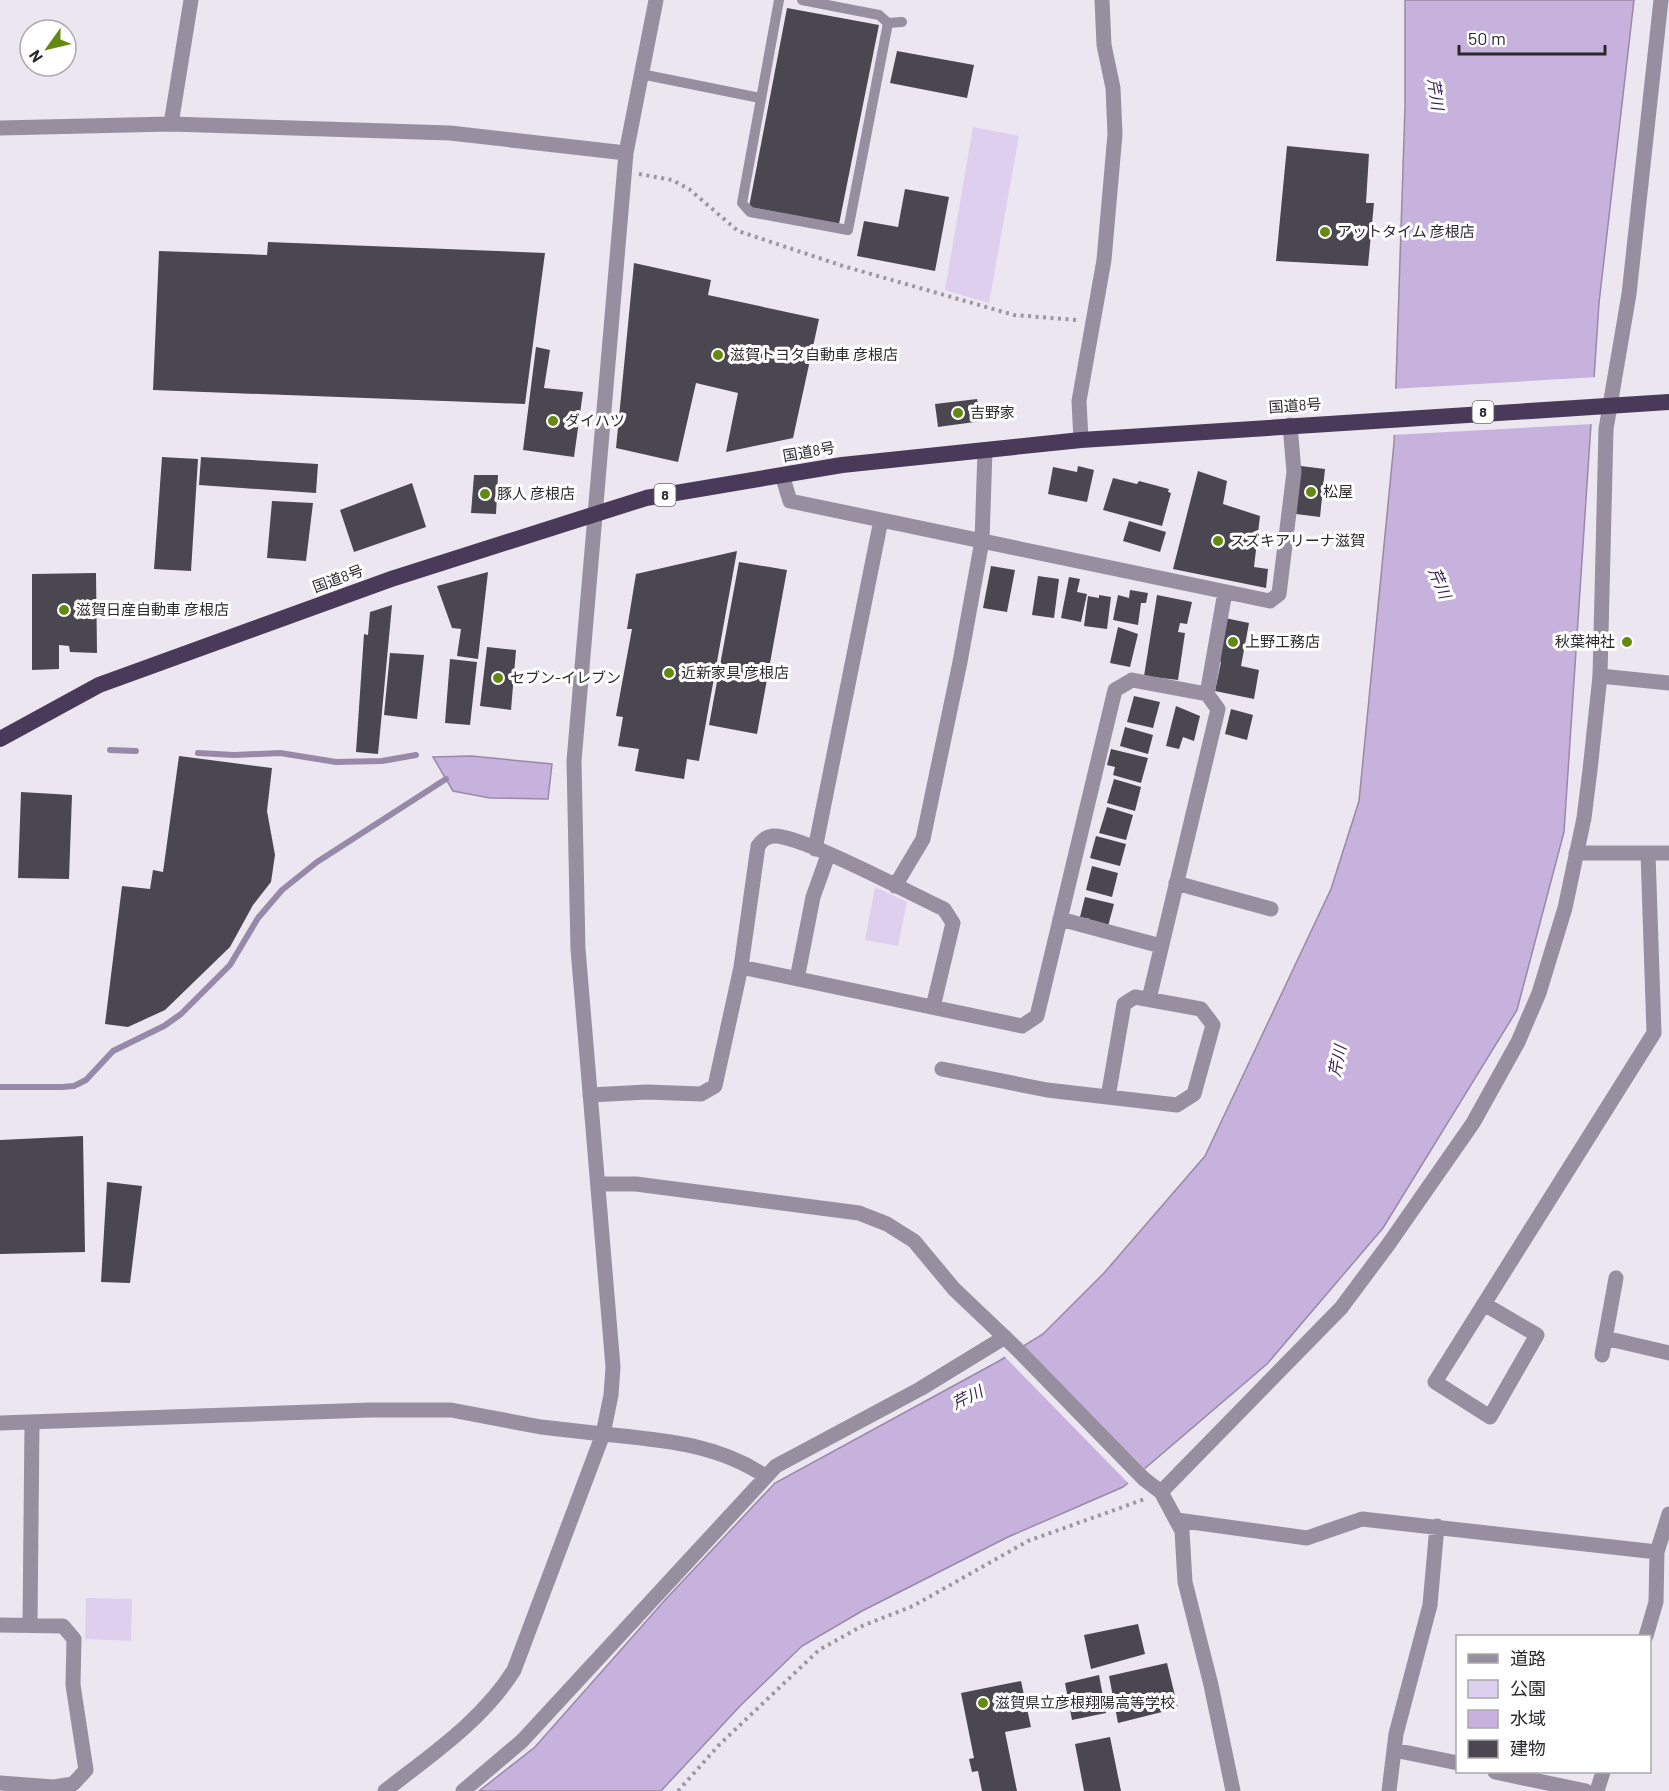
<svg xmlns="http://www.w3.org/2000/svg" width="1669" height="1791" viewBox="0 0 1669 1791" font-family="Barlow,'Noto Sans JP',sans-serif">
<rect width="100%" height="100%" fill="#ece6f1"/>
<path fill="#decfee" d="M973,127L1019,136L989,303L945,290Z
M875,887L907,902L898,946L865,940Z
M86,1598L132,1599L131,1641L85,1639Z"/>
<path fill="#c6b2dc" stroke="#9889a8" stroke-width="1.5" d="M1405,0H1634L1599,303L1564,832L1517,1010L1383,1228L1267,1364L1123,1487L1008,1537L862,1611L802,1646L740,1706L661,1791H479L535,1747L665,1600L775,1483L999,1361L1043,1334L1104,1273L1205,1156L1331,889L1359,801L1394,443L1405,107Z
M471,756L552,764L548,799L490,798L453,791L433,757Z"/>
<path fill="#ece6f1" d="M1597,377L1594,424L1391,435L1392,389Z
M1022,1344L1147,1471L1130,1485L1004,1356Z"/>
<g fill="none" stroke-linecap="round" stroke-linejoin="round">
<path stroke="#9889a8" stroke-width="6" d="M110,750L136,751
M198,753L234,755L280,753L336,762L382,761L416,755
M0,1087H62L74,1086L86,1080L113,1051L164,1026L181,1014L230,965L258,918L282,890L317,862L446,779"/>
</g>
<path fill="#4b4750" d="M787,8L879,25L839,224L749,207Z
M897,51L974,65L967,98L890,83Z
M1287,146L1369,154L1366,203H1374L1368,266L1276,261Z
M905,189L949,197L935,271L857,256L864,221L898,227Z
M268,242L545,253L525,404L153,390L159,251L267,255Z
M634,263L711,280L708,295L819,319L793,438L726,452L738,393L696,383L678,462L616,448Z
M536,347L550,350L544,388L583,392L574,457L523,450Z
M977,399L982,421L938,427L935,404Z
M162,457L198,459L191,571L154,569Z
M201,457L318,464L316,493L199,485Z
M1078,466L1094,470L1087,502L1048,494L1053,467L1077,472Z
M1301,466L1325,469L1320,517L1296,514Z
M1198,471L1227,481L1223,504L1260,516L1254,567L1268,569L1266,588L1173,569Z
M474,475H498L496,514L471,513Z
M1113,478L1137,484L1139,481L1169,489L1168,492L1171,493L1162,526L1103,510Z
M412,483L426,527L354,552L340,510Z
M272,501L313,503L306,561L267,558Z
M1129,521L1166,532L1160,552L1123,541Z
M737,551L699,761L687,759L684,779L635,771L639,749L618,746L623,717L616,716L632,629H627L636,574Z
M739,562L787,570L757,734L709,725Z
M991,566L1015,570L1007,612L983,608Z
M488,572L478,659L457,656L461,629L452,628L437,586Z
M96,573L97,653L70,652L69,646L59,645V669L32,670V574Z
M1038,576L1059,579L1054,618L1032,615Z
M1069,577L1080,579L1077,592L1087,594L1081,622L1061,618Z
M1130,590L1148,593L1146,603H1141L1138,625L1113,620L1118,595L1129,598Z
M1099,595L1111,597L1107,629L1084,626L1088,596L1099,598Z
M1157,595L1192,602L1187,624L1180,623L1178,632L1185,633L1178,680L1144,676Z
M392,605L378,754L356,752L364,634L368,635L370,612Z
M1225,618L1249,623L1241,666L1259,670L1254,699L1215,691L1221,662L1217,661Z
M1118,627L1138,634L1130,667L1110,663Z
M487,647L516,650L511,710L480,706Z
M390,653L424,655L417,719L384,715Z
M450,659L477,662L470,725L445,723Z
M1134,696L1160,702L1153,728L1127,722Z
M1176,706L1200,716L1194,741L1183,737L1179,749L1166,746Z
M1231,709L1253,715L1247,740L1225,734Z
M1125,727L1153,735L1148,754L1120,746Z
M1111,749L1148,758L1141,783L1113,775L1115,767L1107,765Z
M179,756L272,768L267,811L275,855L271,882L253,905L230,947L165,1010L128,1027L105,1024L122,886L150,889L153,870L163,872Z
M1114,779L1141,787L1135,811L1107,803Z
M21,792L72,795L69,879L18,878Z
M1107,807L1133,815L1126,840L1099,833Z
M1096,836L1126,844L1120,866L1090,858Z
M1092,866L1118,873L1112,897L1086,890Z
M1085,897L1114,904L1107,930L1088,925L1090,919L1080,917Z
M83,1136L85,1252L0,1254V1140Z
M107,1182L142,1186L130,1283L101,1282Z
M1138,1624L1145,1654L1091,1669L1084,1635Z
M1167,1663L1178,1708L1118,1723L1109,1676Z
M1099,1675L1106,1713L1072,1720L1065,1683Z
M1021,1681L1031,1727L1005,1732L1017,1791H982L978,1771L972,1772L969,1759L974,1758L961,1693Z
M1110,1737L1121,1791H1084L1075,1744Z"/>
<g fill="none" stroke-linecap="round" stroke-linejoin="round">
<path stroke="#9c98a0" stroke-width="4" stroke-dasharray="3 4.5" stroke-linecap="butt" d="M639,174L672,180L689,189L738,231L843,266L1014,315L1077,320
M678,1791L719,1745L819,1650L862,1626L913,1606L1028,1541L1145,1499"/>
<path stroke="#978fa0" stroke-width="10" d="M779,0L742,203L750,212L848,230L888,23L879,15L802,0
M888,23L902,22
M641,74L760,98"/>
<path stroke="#978fa0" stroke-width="15" d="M171,124L191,0
M1081,440L1079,401L1104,260L1115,134L1113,88L1104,45L1102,0
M782,475L790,501L1270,601L1279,594L1294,472L1290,425
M1600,676L1669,683
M815,849L881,520
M1576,853H1669
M1176,883L1271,909
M895,886L923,839L960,662L982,541L985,450
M1060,919L1161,946
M741,967L1022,1026L1037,1016L1115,690L1132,680L1207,694
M797,979L813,897L828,855
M1149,999L1218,709L1207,694L1225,592
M942,1069L1047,1090L1177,1105L1194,1094L1213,1025L1201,1009L1135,997L1124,1004L1108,1097
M590,1095L647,1092L701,1094L715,1086L741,967L758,846C762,841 765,837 773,836C800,834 913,895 944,909L953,923L933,1007
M598,1184H636L859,1213L887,1224L914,1241L954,1289L1016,1348L1144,1479L1161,1492L1182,1531L1185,1582L1211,1685L1233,1791
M1484,1304L1537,1335L1490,1417L1435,1382L1654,1033L1648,853
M1605,1338L1669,1353
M1602,1355L1616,1278
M1177,1520L1307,1538L1362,1519L1657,1552
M0,1625L63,1626L74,1639L73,1685L86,1770L73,1784L54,1787L0,1783
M30,1625L32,1423
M1646,1636L1656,1602L1657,1552L1669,1514
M1394,1750L1458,1763
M1495,1772L1586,1791
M385,1791C431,1755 483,1720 514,1670L603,1434C660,1440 716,1443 765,1476
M463,1791L522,1741L776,1466L920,1389L1005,1337
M1389,1791L1396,1734L1430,1605L1437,1526
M1597,1791L1603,1772"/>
<path stroke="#978fa0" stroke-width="15" d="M0,128L171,124L450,133L626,153
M0,1423L370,1410H451L541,1427L603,1434L611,1395L613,1367L578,949L574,761L626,153L656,0
M1161,1492L1341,1308L1388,1245L1473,1123L1518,1042L1539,993L1565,908L1584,818L1590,770L1600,676L1606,429L1629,294L1661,0"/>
<path stroke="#4a3a59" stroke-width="16" d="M0,739L99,685L394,578L646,498L842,465L1081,440L1669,402"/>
</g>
<g fill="#648911" stroke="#fff" stroke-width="2">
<circle cx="1325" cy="232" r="6"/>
<circle cx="718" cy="355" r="6"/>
<circle cx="958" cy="413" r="6"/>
<circle cx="553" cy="421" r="6"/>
<circle cx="1311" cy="492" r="6"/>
<circle cx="485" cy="494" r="6"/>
<circle cx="1218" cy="541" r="6"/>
<circle cx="64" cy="610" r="6"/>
<circle cx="1233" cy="642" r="6"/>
<circle cx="1627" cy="642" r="6"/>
<circle cx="669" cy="673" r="6"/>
<circle cx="498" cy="678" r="6"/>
<circle cx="983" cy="1703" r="6"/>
</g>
<g text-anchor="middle" stroke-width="6" stroke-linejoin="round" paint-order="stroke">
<g fill="#fff" stroke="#6b696c" stroke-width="1.5">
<rect x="1472.5" y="401" width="21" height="22" rx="4.5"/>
<rect x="654.5" y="484" width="21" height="22" rx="4.5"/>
</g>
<g font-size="14" font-weight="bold" fill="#2b292d">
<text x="1483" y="417">8</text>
<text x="665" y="500">8</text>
</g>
<g font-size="15" fill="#2b292d" stroke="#fff" text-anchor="start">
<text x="1337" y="237">アットタイム 彦根店</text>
<text x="730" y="360">滋賀トヨタ自動車 彦根店</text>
<text x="970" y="418">吉野家</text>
<text x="565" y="426">ダイハツ</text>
<text x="1323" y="497">松屋</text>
<text x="497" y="499">豚人 彦根店</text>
<text x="1230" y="546">スズキアリーナ滋賀</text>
<text x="76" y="615">滋賀日産自動車 彦根店</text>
<text x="1245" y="647">上野工務店</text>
<text x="1615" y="647" text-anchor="end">秋葉神社</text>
<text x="681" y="678">近新家具 彦根店</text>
<text x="510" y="683">セブン-イレブン</text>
<text x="995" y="1708">滋賀県立彦根翔陽高等学校</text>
</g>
<g font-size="15" fill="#2b292d" stroke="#fff">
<text transform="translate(1295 406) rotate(-4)" y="5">国道8号</text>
<text transform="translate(809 452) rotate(-10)" y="5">国道8号</text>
<text transform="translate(338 579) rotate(-20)" y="5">国道8号</text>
</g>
<g font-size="16" font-style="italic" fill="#381d4f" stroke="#fff">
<text transform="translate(1436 94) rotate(82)" y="6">芹川</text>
<text transform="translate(1440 583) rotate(67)" y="6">芹川</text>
<text transform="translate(1337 1061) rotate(-79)" y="6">芹川</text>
<text transform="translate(967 1397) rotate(-26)" y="6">芹川</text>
</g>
</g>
<rect x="1456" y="1635" width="195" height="138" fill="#ffffff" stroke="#aaa9ab" stroke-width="1.5"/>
<rect x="1468" y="1654" width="30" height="9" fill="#978fa0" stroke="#aaa9ab" stroke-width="1.5"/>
<text x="1510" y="1665" font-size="18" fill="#2b292d">道路</text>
<rect x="1468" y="1680" width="30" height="18" fill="#decfee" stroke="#aaa9ab" stroke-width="1.5"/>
<text x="1510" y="1695" font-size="18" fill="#2b292d">公園</text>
<rect x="1468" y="1710" width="30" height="18" fill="#c6b2dc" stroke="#aaa9ab" stroke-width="1.5"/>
<text x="1510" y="1725" font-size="18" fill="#2b292d">水域</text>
<rect x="1468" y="1740" width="30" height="18" fill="#4b4750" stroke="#aaa9ab" stroke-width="1.5"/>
<text x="1510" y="1755" font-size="18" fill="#2b292d">建物</text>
<g transform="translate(48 48) rotate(236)"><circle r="28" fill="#ffffff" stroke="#aaa9ab" stroke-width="1.5"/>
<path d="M0-4.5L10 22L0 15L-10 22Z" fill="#648911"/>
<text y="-9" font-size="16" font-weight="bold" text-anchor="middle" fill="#2b292d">N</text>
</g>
<path d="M1459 45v9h146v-9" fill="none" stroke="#2b292d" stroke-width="3"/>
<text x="1468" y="45" font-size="18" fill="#2b292d" stroke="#ffffff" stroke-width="4.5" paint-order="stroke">50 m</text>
</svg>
